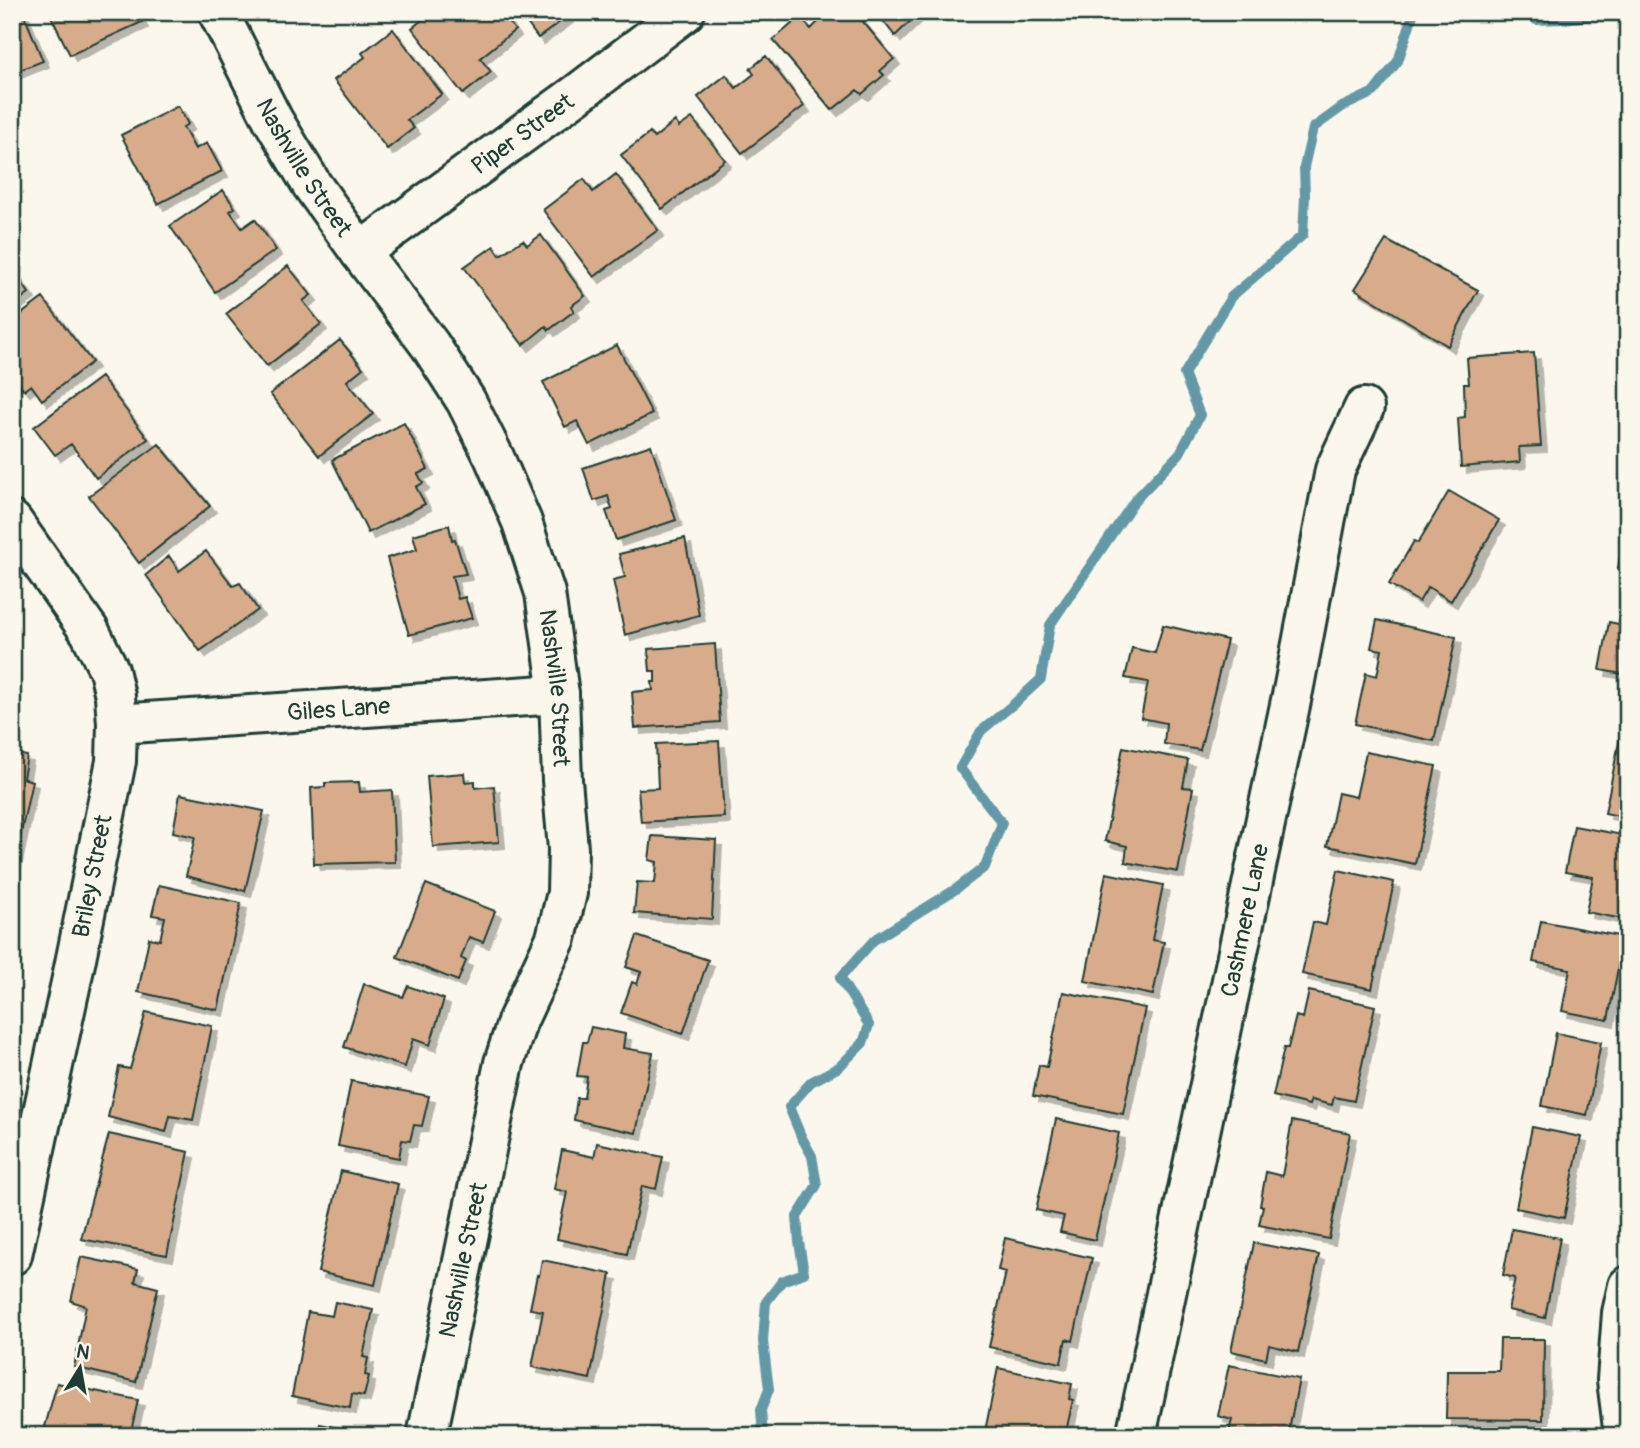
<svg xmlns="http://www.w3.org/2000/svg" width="1640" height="1448" viewBox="0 0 1640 1448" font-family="Pangolin,sans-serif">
<defs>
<filter id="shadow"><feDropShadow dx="6" dy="6" stdDeviation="0" flood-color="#0004"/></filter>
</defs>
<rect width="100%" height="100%" fill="#fbf7ec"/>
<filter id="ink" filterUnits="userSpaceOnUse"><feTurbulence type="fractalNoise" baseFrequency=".0143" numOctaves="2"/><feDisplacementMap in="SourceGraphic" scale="14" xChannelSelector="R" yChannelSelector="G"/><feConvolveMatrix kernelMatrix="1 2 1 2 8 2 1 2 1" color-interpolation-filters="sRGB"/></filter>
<g filter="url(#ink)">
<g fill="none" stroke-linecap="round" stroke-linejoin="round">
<path stroke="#6399a6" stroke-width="10" d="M1530,12L1536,20L1564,19L1617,12
M763,1436L761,1410L769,1389L763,1341L766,1302L782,1281L804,1273L799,1242L797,1217L817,1185L812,1156L801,1136L789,1107L811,1082L839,1067L863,1043L869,1025L840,978L874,940L956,889L985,867L1002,823L960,768L981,731L1016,702L1041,679L1050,625L1135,500L1180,453L1200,415L1184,374L1231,297L1303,235L1305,196L1304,167L1313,128L1342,107L1374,92L1398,61L1414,12"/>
</g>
<path fill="#d8ac8a" stroke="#1f3d34" stroke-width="2" filter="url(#shadow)" d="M12,12H23L43,61L12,73Z
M49,12H137L142,22L70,55Z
M432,12H501L515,30L480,58L491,72L463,94L412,28Z
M519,12H564L567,17L538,38Z
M826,12H855L894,59L880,71L884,75L862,94L857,90L832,110L773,40L800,17L811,29L819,21L817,19Z
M876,12H920L895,36Z
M393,29L442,94L407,120L414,128L387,149L334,80L365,57L362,53Z
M766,56L804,106L742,153L698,97L726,75L736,88L754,74L750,69Z
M178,106L188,124L183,127L195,149L207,143L222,171L158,204L121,135Z
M692,118L725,160L662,209L621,155L650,133L654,138L675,121L679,127Z
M616,174L658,230L594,277L543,210L584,179L593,192Z
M223,190L235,208L230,211L242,228L255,219L276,250L215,292L170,226Z
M541,235L585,296L571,306L574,311L549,330L546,326L523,345L464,267L494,246L500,255L523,240L527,245Z
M1386,240L1478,290L1448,346L1355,289Z
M288,266L311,295L303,301L321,324L267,366L226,314Z
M12,269L29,293L12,305Z
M43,298L92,362L42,400L31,385L24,390L17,382L12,386V321Z
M340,340L363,368L347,381L373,414L319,456L270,394Z
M617,345L652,414L589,445L577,421L565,427L543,382Z
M1534,353L1541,446L1519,447L1520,462L1461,467L1458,418L1465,417L1464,384H1469L1467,358Z
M101,377L148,439L96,478L71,444L55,455L34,427Z
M404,423L428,469L418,474L423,483L416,487L425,504L368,533L332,460Z
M159,444L210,506L139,563L89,496Z
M651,445L676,520L616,540L606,511L612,509L608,496L594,501L583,468Z
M1449,491L1499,520L1451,601L1428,587L1419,602L1389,584L1414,541L1418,543Z
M1627,522H1628V570L1618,568Z
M449,525L452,540L455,539L466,574L452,576L458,599L465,597L472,618L409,635L387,558L417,549L413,535Z
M685,538L699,615L625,635L613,580L625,577L619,554Z
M206,551L233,586L240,583L258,610L200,651L146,575L169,556L179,571Z
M1377,620L1456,637L1434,741L1355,724L1366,673L1377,676L1382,650L1371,648Z
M1609,622L1628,626V675L1600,670Z
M1163,625L1227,640L1200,750L1164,744L1166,723L1141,718L1148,682L1125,678L1132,648L1155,653Z
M715,644L720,722L635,728L632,692L653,690L652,682H655V671H650L648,649Z
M1621,732L1628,733V818L1605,813Z
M719,741L724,817L641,822L638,789L658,788L656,744Z
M1123,747L1188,760L1183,787L1193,788L1178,872L1125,862L1127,846L1105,841Z
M1366,752L1436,766L1415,864L1327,846L1338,793L1356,797Z
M12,753L27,756L23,778L32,781L14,866L12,865Z
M464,773L465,782L475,781V788L494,786L499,842L433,847L427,776Z
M359,782L360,792L392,790L395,862L314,864L311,788L325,787V783Z
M180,794L264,811L245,891L186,876L195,837L173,832Z
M1574,826L1628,836V920L1586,912L1593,877L1565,872Z
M652,836L716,840L712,919L634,913L637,882L655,883L657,862L649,860Z
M1338,870L1394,882L1372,989L1302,974L1313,922L1326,925Z
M1106,873L1163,885L1152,940L1164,942L1153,995L1085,981Z
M426,884L495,911L483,942L469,937L461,958L466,961L458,981L397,957Z
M159,885L241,903L218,1010L138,992L149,938L160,940L165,917L152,915Z
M1541,921L1624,937L1608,1020L1562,1011L1570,969L1533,962Z
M637,936L708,960L683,1034L621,1013L632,982L637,984L641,972L626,967Z
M364,984L403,997L408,986L444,999L430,1045L413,1039L405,1067L344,1047Z
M1309,991L1375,1006L1354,1101L1334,1097L1332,1105L1311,1100L1309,1105L1273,1096L1284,1048H1288L1296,1016L1303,1018Z
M1063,992L1145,1008L1123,1114L1033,1096L1039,1065L1047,1067Z
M146,1012L212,1026L193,1120L170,1116L166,1132L108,1117L119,1067L130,1069Z
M591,1027L625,1034L623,1048L653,1053L636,1133L574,1120L577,1098H584L587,1077L577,1076L583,1042H587Z
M1556,1033L1601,1042L1587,1115L1542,1106Z
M351,1081L429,1096L422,1126L414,1125L410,1141L402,1140L399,1158L338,1146Z
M1056,1119L1119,1133L1095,1240L1060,1232L1064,1216L1036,1210Z
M1292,1121L1350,1133L1329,1239L1259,1225L1263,1206H1260L1266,1172L1282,1176Z
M1532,1127L1581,1137L1564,1218L1516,1208Z
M109,1134L189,1152L167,1255L81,1239Z
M597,1143L663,1157L656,1189L642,1186L627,1254L557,1239L567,1192L554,1189L562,1150L594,1157Z
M341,1171L398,1184L375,1285L318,1272Z
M1512,1229L1560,1238L1545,1318L1508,1310L1515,1278L1503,1275Z
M1005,1238L1092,1258L1073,1341L1066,1339L1061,1363L989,1347L1006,1272L998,1270Z
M1254,1243L1319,1255L1298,1352L1269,1345L1266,1359L1231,1351Z
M81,1257L138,1269L135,1282L158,1288L136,1382L74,1367L86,1306L71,1301Z
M542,1260L611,1274L590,1379L532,1367L543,1311L530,1309L537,1275L539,1276Z
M335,1302L373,1310L363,1357L368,1358L365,1375L369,1376L364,1396L352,1394L350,1408L292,1396L308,1312L332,1316Z
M1500,1339H1544L1543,1420L1446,1419L1447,1371H1499Z
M1229,1365L1299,1379L1288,1436H1222L1223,1434L1228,1435L1232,1420L1218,1416Z
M998,1368L1072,1384L1069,1399L1073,1400L1066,1432L1053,1429L1052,1436H984Z
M57,1383L138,1400L130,1436H47L43,1434Z
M320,1424L354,1431L353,1436H318Z"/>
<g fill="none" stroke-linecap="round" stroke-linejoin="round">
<g stroke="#1f3d34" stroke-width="44">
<g id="minor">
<path id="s1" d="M218,12L273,120L312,185L360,252L430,345L466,401L494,457L522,522L545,593L559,694L562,780L568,849L567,893L556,938L517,1022L504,1063L427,1436"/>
<path id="s2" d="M360,252L577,94L685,12"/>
<path d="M12,521L90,632L109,670L115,696L117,724L116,761L72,978L12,1255"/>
<path id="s3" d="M117,724L559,694"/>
<path id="s4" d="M1136,1436L1294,686L1335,470L1364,408"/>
<path d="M1624,1436L1617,1380L1622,1313L1628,1286"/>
</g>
</g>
<use href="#minor" stroke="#fbf7ec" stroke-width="38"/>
</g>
</g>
<g text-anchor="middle" stroke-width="5" stroke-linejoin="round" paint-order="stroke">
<g font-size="24" fill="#1f3d34" stroke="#fbf7ec">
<text dy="8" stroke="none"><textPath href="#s2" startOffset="201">Piper Street</textPath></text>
<text dy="8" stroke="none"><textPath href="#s1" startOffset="178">Nashville Street</textPath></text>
<text dy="8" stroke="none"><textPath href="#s1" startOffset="766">Nashville Street</textPath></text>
<text dy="8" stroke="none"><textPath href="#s3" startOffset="222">Giles Lane</textPath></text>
<text transform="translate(92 876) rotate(-79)" y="8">Briley Street</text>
<text dy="8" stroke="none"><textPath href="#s4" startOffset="527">Cashmere Lane</textPath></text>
<text transform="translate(463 1260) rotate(-78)" y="8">Nashville Street</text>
</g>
</g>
<rect width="1640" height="1448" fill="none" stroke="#fbf7ec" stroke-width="42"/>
<rect x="21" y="21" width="1598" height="1406" fill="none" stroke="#1f3d34" stroke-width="2.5" filter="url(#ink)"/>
<g transform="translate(80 1368) rotate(11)" stroke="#fbf7ec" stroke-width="5" paint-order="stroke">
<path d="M0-5L12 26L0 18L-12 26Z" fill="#1f3d34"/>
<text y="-10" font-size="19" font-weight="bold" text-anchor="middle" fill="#1f3d34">N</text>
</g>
</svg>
